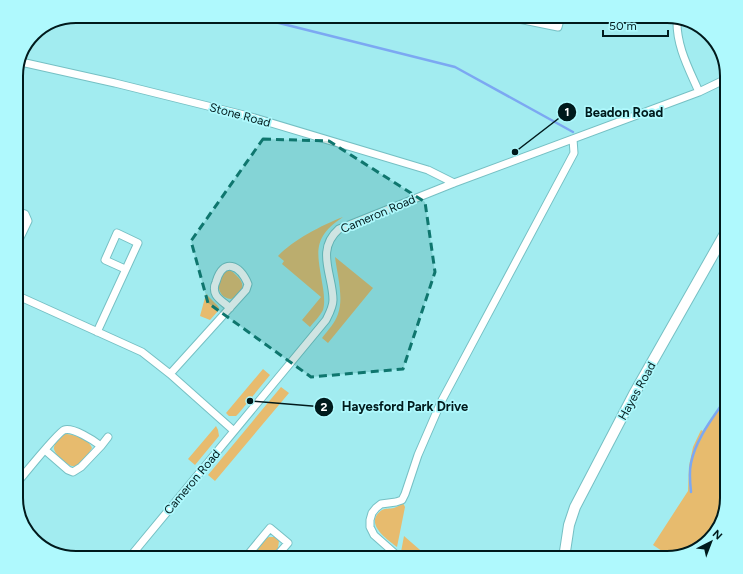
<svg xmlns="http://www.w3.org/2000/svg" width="743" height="574" viewBox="0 0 743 574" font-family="Figtree,sans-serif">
<rect width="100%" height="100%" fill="#a2ecf0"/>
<path fill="#e7bb6e" d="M343,217C310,239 318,254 323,288C324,295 325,303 323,310C320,316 314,322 310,327L302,320L321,297L282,264L284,261L278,256C293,240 322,225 343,217Z
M335,257L373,288L328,343L322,338C328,330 335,323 338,314C344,298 337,273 335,257Z
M228,270C232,271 233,272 236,275C247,285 243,293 231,299C215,298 215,275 228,270Z
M206,294L217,305L219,308L218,311L210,320L200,316Z
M263,369L270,375L239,413L236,416H229L226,413Z
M281,387L289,393L215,481L208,475Z
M727,398V498L715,535L693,552L671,557L653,545L688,491L689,466L693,447L701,430L703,431Z
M216,426L218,430L219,436L195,465L188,459Z
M65,434C73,434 89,439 92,448C89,453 82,465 75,466C69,468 55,455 54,449C53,444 61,437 65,434Z
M403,503L405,507L397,547C387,539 363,523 382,510C385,508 390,509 394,508C397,507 400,505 403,503Z
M21,521L57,552L39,545L22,525Z
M404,536L427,556L425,558H408L401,552Z
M269,537H275L279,541L278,548L270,558H254C253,551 263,540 269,537Z"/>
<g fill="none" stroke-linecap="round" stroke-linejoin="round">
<path stroke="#7ca8f2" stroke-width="2.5" d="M187,16H191L203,21L226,16
M244,16L255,17L455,67L573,132
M691,492C690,483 689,472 691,463C696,438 713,418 727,397"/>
<g stroke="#76c0c4" stroke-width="9">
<path id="street" d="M503,16L558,27L561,16
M677,19C676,46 689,69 699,92
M21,62L115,83L248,116L428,170L454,183
M16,246L28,221L25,214L16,211
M16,295L142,352L170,374L234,431
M97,332L138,243L117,233L105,260L125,269
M170,374L246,290L248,284C240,265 223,257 216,282C214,286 214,291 216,295C219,300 226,304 230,308
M101,446L108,437
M16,484C23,476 58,432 64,430C73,427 93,440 101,446L81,467L73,472L68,470L45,450
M129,558L326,320C329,314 333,307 333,300C333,275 315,250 339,229L454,183L699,92L724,80H727
M247,558L246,557L270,528L288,543L275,558
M400,558L374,535L370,527V520L372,513L376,508L381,504L396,502L402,500L405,494L418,455L441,402L574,153L573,139"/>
</g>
<g stroke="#76c0c4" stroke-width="12">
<path id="secondary" d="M564,558L569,525L575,507L634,394L727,230"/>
</g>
<use href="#street" stroke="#fff" stroke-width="7"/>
<use href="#secondary" stroke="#fff" stroke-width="10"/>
</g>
<path fill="#0f766e" fill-opacity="0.2" stroke="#0f766e" stroke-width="3" stroke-dasharray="8 5" stroke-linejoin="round" d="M263,139L329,141L425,202L435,272L403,369L311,377L208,303L191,241Z"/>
<g text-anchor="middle" stroke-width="3.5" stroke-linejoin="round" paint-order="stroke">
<g font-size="12" fill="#001a1c" stroke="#aff9fd">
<text transform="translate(240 115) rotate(15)" y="4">Stone Road</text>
<text transform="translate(378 214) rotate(-23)" y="4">Cameron Road</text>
<text transform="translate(637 391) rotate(-61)" y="4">Hayes Road</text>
<text transform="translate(192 482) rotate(-50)" y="4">Cameron Road</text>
</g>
</g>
<path d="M0 0H743V574H0ZM76 23H667A53 53 0 0 1 720 76V498A53 53 0 0 1 667 551H76A53 53 0 0 1 23 498V76A53 53 0 0 1 76 23Z" fill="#aff9fd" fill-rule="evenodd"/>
<path fill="none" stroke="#001a1c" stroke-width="2" d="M76 23H667A53 53 0 0 1 720 76V498A53 53 0 0 1 667 551H76A53 53 0 0 1 23 498V76A53 53 0 0 1 76 23Z"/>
<path fill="none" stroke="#001a1c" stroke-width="1.5" d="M515 152L567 112M250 401L324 407"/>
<g fill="#001a1c" stroke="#aff9fd" stroke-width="1.5">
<circle cx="515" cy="152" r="4"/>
<circle cx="250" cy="401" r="4"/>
<circle cx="567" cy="112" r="10"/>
<circle cx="324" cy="407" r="10"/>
</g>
<g font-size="12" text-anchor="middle" font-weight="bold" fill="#fff">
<text x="567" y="116">1</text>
<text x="324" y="411">2</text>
</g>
<g font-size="13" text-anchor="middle" font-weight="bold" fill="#001a1c" stroke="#aff9fd" stroke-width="3.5" stroke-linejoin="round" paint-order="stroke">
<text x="624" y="117">Beadon Road</text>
<text x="405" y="411">Hayesford Park Drive</text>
</g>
<g transform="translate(711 542) rotate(42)" stroke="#aff9fd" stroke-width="3" paint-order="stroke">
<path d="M0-3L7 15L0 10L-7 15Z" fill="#001a1c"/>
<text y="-6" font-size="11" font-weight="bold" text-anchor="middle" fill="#001a1c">N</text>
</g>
<path d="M603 30v6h65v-6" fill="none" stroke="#001a1c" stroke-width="2"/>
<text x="609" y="30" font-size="12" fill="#001a1c" stroke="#aff9fd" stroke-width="3" paint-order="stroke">50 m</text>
</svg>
